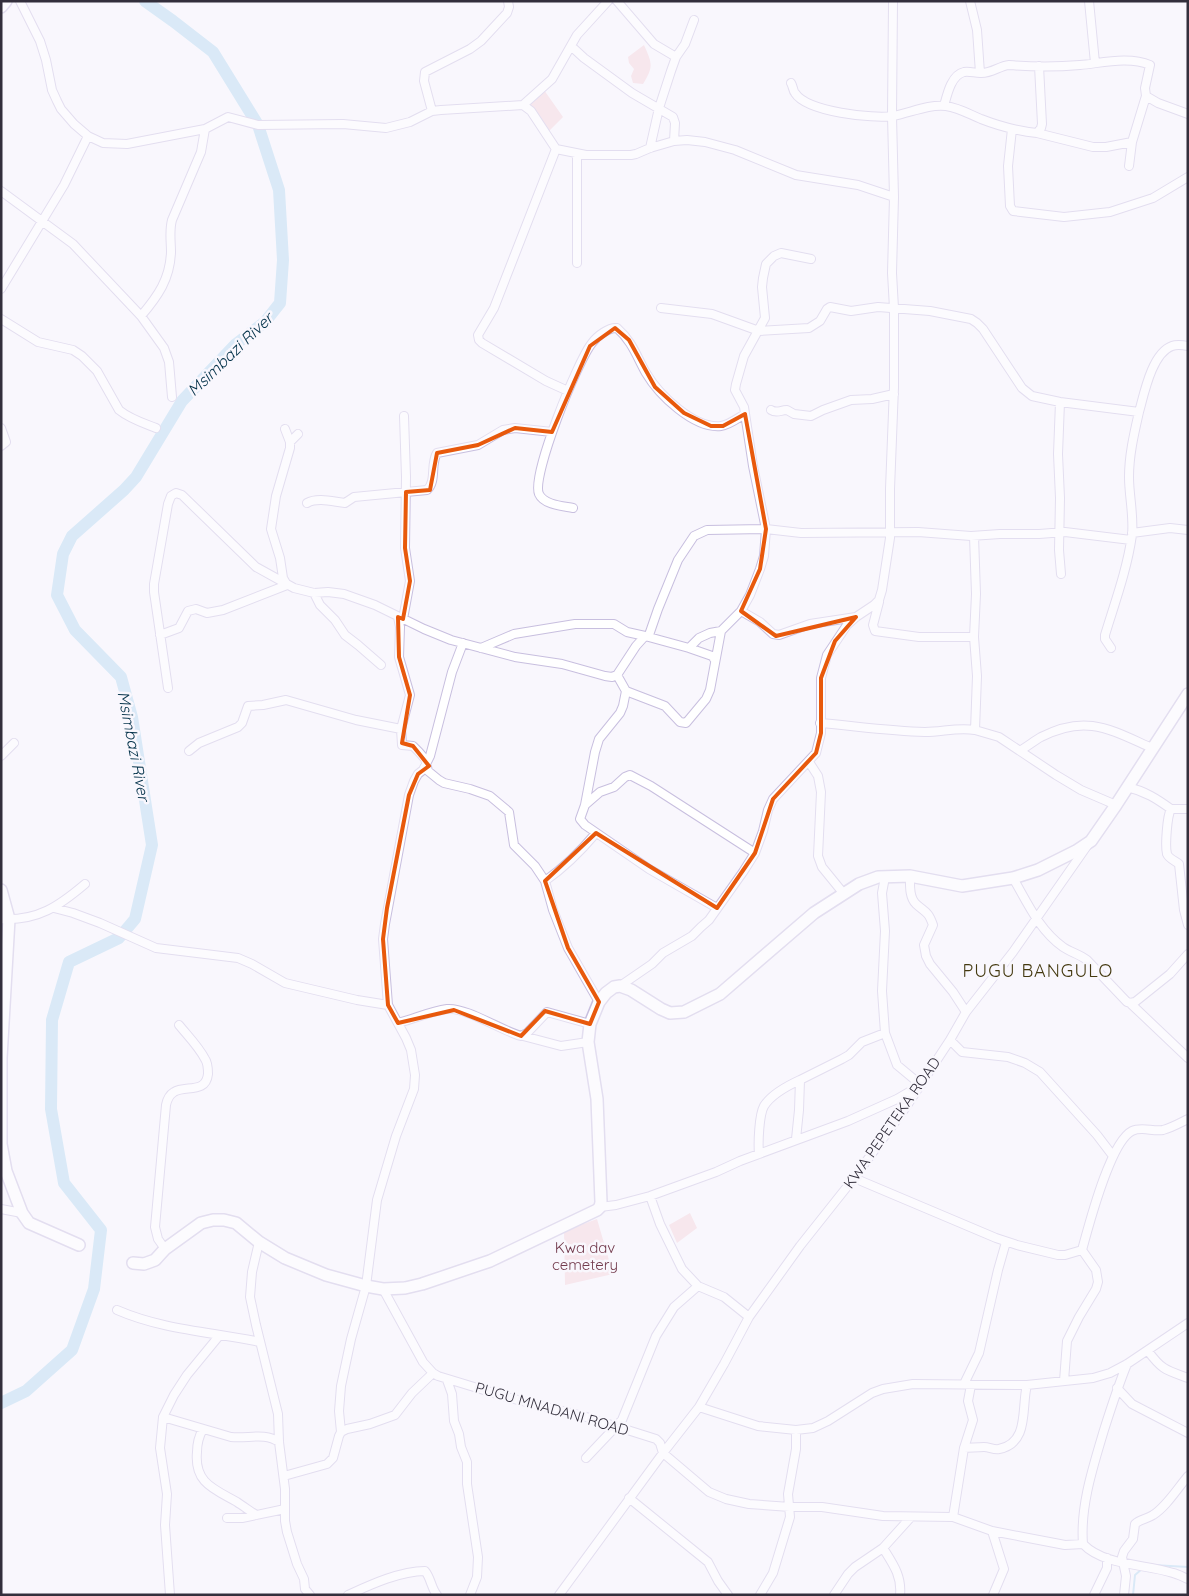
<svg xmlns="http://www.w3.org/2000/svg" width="1189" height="1596" viewBox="0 0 1189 1596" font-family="Quicksand,sans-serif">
<rect width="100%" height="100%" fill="#f9f7fd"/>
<path fill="#f3d2da" d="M644,45C652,63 654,66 643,84L633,83L631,76L634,69L629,63L628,57Z
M544,90L563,117L548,132L528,105Z
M690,1213L697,1228L677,1243L669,1225Z
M597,1219L613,1274L565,1285L564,1231Z"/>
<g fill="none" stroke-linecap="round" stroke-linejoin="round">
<path stroke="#b3d8f0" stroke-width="2" d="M1153,1565L1188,1567
M1133,1595L1135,1575L1142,1569"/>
<path stroke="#b3d8f0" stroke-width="12" d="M1,1403L26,1391L72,1350L94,1289L101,1230L64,1183L51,1109L52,1020L69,962L119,938L135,919L152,845L132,717L121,677L75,630L57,595L63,554L72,536L124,490L136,477L182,401L236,344L265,322L280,303L283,260L279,190L258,125L213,52L173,21L145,1"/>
<g stroke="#c8bfdf" stroke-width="10">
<path id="street" d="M20,1L40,41L46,60L52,90L57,101L61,109L74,124L88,136L103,143L127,144L205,129L228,117L258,125L343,124L386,128L410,122L432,111L441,110L523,105L552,79L577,35L608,1
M617,1L654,44L676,57
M1089,1L1095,63
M571,46L584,58L632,93L673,117L675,123L674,141
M980,73C991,74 999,66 1009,65C1033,67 1057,67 1080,65C1102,63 1129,56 1150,65L1145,88L1146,96L1158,103L1188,114
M791,83C793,86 793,91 795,93C807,112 873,119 893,116C910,113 928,104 946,106C959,108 969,114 981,119C999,126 1017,131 1037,133L1041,128L1042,124L1039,66
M523,105L531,111L556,149L586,155H631L636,154L650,148L674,141L687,140L705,142L735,150L796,175L858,185L894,197
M944,106C947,95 951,75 964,72C969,71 975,73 980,73L977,30L970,1
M432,111L424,81L425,72L470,49L481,41L507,13L509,7L508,1
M1012,129L1008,166L1010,206L1013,211L1064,217L1110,212L1153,198L1188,177
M1037,133L1093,147H1106L1132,142
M650,148L659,108L671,71L676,57L685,44L694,20
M556,149L494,308L478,335L479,340L482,343L546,381L568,391
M1129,166L1132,142L1146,96
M1,191L73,244L141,316L164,348L169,362L172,397
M577,263V154
M1,289L64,185L88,136
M661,308L712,314L759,331L809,328L820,321L827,309L830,307L851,311L878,307L930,311L971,319L977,323L983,329L1022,388L1032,396L1060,402L1139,412C1134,434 1129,455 1129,477C1129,496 1134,516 1132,535C1127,570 1115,602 1105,635V639L1111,648
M141,316C158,296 170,279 171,252C171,241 169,231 172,220L201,152L205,129
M1,319L38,342L73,350L82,356L97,371L119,410C130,419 143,423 156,428
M1060,402L1058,454L1060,498L1059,550L1061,574
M771,410C777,414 780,410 787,410L794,414L811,416L823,410L851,400L872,399L894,394
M1139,412C1144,394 1152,353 1172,346C1177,344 1183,345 1188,346
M1,428L6,442L1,446
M285,429L290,442
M307,503C318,497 334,502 345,503L354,497L427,490C437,481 430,464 437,453L478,445L503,430L515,428L552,432
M573,508C563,506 544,505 539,494C531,476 578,360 592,343C597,336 609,327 617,328C632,341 637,357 646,373C659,395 694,429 721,426C729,425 738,418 745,414
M1132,533L1170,528L1188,530
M287,585L283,578L280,558L271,529L276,496L290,448V442L298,434
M314,593L320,605L335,620L345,635L358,645L381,665
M879,602L873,625L875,631L919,637H974L977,676L975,730L999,737L1056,775L1081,790L1116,805
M741,611L750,595L760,569L764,556L766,529L753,466L744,407L735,390L736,384L744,356L765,318L762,287L763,278L766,264L774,256L781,253L811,259
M398,617L400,627L399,657L410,695L401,729L402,745L413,746L419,752L425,759L428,771L439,780L444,783L470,789L490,796L509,812L514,845L535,866L545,881L553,910L568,948L599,1002
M403,619L410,581L405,548L406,477L404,416
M160,635L179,628L188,611L196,609L207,613L223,610L287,585
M649,635L658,609L678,560L694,536L707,530L766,529L801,533L918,532L971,536L1000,534H1039L1065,532L1131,540
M974,637L976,594L974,536
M481,648L514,634L575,624H614L627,632L645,636
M689,648L712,656L715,660
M617,675L626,691L623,706L620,713L599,739L595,752L585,805L580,819L585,825L649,869L717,908
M168,688L154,592V584L168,504L171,496L176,493L182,495L256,567L294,588L314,593L328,592L344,594L375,605L424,629L451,640L515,657L562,664L605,676L612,677L617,675L636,646L645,636L689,648L699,638L710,633L721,631L741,611L760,622L773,634L779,635L810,624L856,617
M626,691L665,706L680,722L686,723L706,699L710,690L721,631
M820,723C855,726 890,731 925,732C942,732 958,727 975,730
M1021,750C1028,746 1034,741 1041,737C1086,714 1109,729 1152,748
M189,751L199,743L238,727L242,723L248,706L263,705L286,700L356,720L401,729
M1,756L14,743
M809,762L818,776L821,792L818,856L822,867L844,894
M1127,787C1145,791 1157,799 1171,809
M585,805L600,792L614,787L625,777L630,775L651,786L755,853
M1188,809H1171C1167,816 1165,846 1167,854C1169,859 1176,861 1179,864L1184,910L1188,925
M910,876C910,885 909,897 916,904C926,913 928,911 933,925L924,945L926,956L930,964L953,992L966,1012
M1013,878C1027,902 1039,930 1063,947C1070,952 1079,954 1087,960L1127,1002L1130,1003L1135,1002L1170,974L1188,954
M545,881C565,867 580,852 596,833
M54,908L73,913L100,923L156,948L238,958L252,964L285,983L357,1000L388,1005
M1,919C38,921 59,906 85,884
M620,986L652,964L663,953L692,936L701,927L709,920L743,872L755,853L763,831L768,810L773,799L816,753L821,733V678L827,655L847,625L856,617L874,605L879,600L882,590L890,538V489L894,387V308L892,273L894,197L892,116L893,1
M1130,1003L1188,1058
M398,1023C414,1019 431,1011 447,1009C466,1007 502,1031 521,1036L527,1033L547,1012L590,1024
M523,1036L561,1046L588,1042
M950,1040L962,1052L1008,1057L1025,1063L1040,1072L1097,1135L1113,1156
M796,1139L799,1110L800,1080L842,1059L849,1055L862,1042L885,1033
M759,1154C758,1143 759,1115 764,1106C771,1095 789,1085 800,1080
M854,1178L996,1238L1017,1245L1058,1255H1065L1082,1250
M650,1196L660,1224L682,1269L698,1286L724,1297L749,1317
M600,1207L616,1205L650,1196L716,1172L740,1161L848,1121L897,1099L921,1085L897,1065L885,1033L882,991L885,931L882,893L885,877
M1,1209L22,1213
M259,1242L252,1272L250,1297L256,1325L278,1414L279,1442L285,1489V1521L287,1532L297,1564L304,1579L305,1589L310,1595
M165,1249L158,1239L155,1227L166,1105C167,1100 169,1095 174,1092C185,1085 206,1094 208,1074C208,1070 208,1063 205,1059C199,1047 188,1036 179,1025
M383,1289L423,1362L433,1373L438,1376L510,1398L583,1416L656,1439L660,1443L663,1453L709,1492L726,1499L749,1504L790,1507H822L883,1516L953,1517L992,1531L1065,1545L1083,1544
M117,1310C163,1330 212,1332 260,1342
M1148,1351C1162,1370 1166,1370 1188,1378
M1127,1364C1118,1386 1111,1408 1104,1430C1093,1467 1080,1506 1083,1544C1104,1566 1146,1564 1173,1573C1178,1574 1183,1577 1188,1579
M447,1380L452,1394L454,1421L459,1434L461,1447L467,1462V1484L478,1557L477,1577L470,1595
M1064,1381L1067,1341L1079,1317L1096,1289L1098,1282L1096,1270L1082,1250C1089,1225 1110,1142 1132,1131C1142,1126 1153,1132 1163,1130C1171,1128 1180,1123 1188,1119
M964,1384L979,1353L998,1270L1006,1242
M1117,1388L1132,1404L1188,1433
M699,1407L758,1426L796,1430L813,1428L828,1421L872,1393L883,1389L913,1384L1027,1385L1093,1378L1110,1373L1127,1364L1188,1323
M163,1417L231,1437C248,1439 264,1432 279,1442
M203,1429C199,1436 197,1444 197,1452C194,1483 214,1489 237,1502C243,1506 250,1511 256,1515
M341,1432L339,1411L341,1386L351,1339L366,1286L377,1200L396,1136L414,1089L415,1075L411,1050L406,1038L388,1005L383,939L385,924L409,795L414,781L418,774L423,770L430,756L452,672L463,643
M964,1448C970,1448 977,1447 984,1447C989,1447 994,1450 999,1449C1030,1443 1021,1407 1027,1385
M586,1458L622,1420L656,1336L674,1307L698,1286
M284,1476L327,1464L333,1458L339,1436L341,1432L347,1429L370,1424L395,1415L412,1393L433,1373
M629,1498L708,1562L718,1581L728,1595
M953,1517L964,1448L973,1420L968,1401L971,1385
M227,1518H242L285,1509
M992,1531L1004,1569L993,1595
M883,1548C893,1564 902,1576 900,1595
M170,1595L165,1525L167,1494L160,1448L163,1417L174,1395L187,1375L219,1336
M348,1595C370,1585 400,1571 425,1571C431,1578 431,1588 437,1595
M559,1595L663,1453L699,1407L724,1364L749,1317L800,1246L854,1178L906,1107L950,1040L966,1012L1013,952L1087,846
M760,1595L773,1573L790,1517L788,1494L796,1449V1430
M834,1595L848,1574L855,1567L883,1548L911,1517
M1094,1595L1107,1568V1558
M1124,1595L1126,1576L1122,1557L1124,1551L1133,1539L1135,1524C1140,1519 1147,1519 1153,1515C1166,1507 1177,1489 1188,1476"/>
</g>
<g stroke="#c8bfdf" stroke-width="14">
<path id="secondary" d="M1,7L6,1
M1,890L9,919L1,1058V1144L6,1171L22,1213L29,1223L79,1245
M133,1263L144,1264L155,1260L165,1249L201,1223L213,1220H224L236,1223L259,1242L285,1258L326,1275L366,1286L383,1289L405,1288L422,1284L490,1261L597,1210L600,1207L601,1202L597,1099L588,1042L590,1024L599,1002L606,993L614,987L620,986L631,990L661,1009L670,1013L684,1012L720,994L814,913L859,884L878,877L910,876L962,886L1013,878L1038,870L1076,851L1091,841L1116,805L1188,694"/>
</g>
<use href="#street" stroke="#fff" stroke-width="8"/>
<use href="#secondary" stroke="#fff" stroke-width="11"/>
</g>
<path d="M0 0H1189V1596H0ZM615,328L629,340L655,387L684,413L711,426H723L745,414L766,529L760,569L741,611L776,636L856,617L835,641L821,678V733L816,753L773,799L755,853L717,908L596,833L545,881L568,948L599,1002L590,1024L545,1011L521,1036L454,1010L398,1023L388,1005L383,939L387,908L409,795L418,774L429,766L413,746L402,743L410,695L399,657L398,617L403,619L410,581L405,548L406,492L430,490L437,453L478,445L515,428L552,432L590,346Z" fill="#f9f7fd" fill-opacity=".55" fill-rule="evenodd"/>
<path fill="none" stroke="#e8590c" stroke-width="4" stroke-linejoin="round" d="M615,328L629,340L655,387L684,413L711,426H723L745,414L766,529L760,569L741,611L776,636L856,617L835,641L821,678V733L816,753L773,799L755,853L717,908L596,833L545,881L568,948L599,1002L590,1024L545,1011L521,1036L454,1010L398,1023L388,1005L383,939L387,908L409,795L418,774L429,766L413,746L402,743L410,695L399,657L398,617L403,619L410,581L405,548L406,492L430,490L437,453L478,445L515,428L552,432L590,346Z"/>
<g text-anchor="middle" stroke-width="5" stroke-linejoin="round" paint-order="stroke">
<g font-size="15" fill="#332f3c" stroke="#f9f7fd">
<text transform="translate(892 1123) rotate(-55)" y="5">KWA PEPETEKA ROAD</text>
<text transform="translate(552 1409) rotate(16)" y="5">PUGU MNADANI ROAD</text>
</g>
<g font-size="15" fill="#733b4d" stroke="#f9f7fd">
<text x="585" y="1253">Kwa dav<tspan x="585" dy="17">cemetery</tspan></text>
</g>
<g font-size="16" font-style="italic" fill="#003048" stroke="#f9f7fd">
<text transform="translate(230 354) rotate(-44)" y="6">Msimbazi River</text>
<text transform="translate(134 746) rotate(79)" y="6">Msimbazi River</text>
</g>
<g font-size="18" letter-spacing="1" fill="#443910" stroke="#f9f7fd">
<text x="1038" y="977">PUGU BANGULO</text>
</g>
</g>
<rect width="1189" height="1596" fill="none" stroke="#332f3c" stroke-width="5"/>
</svg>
